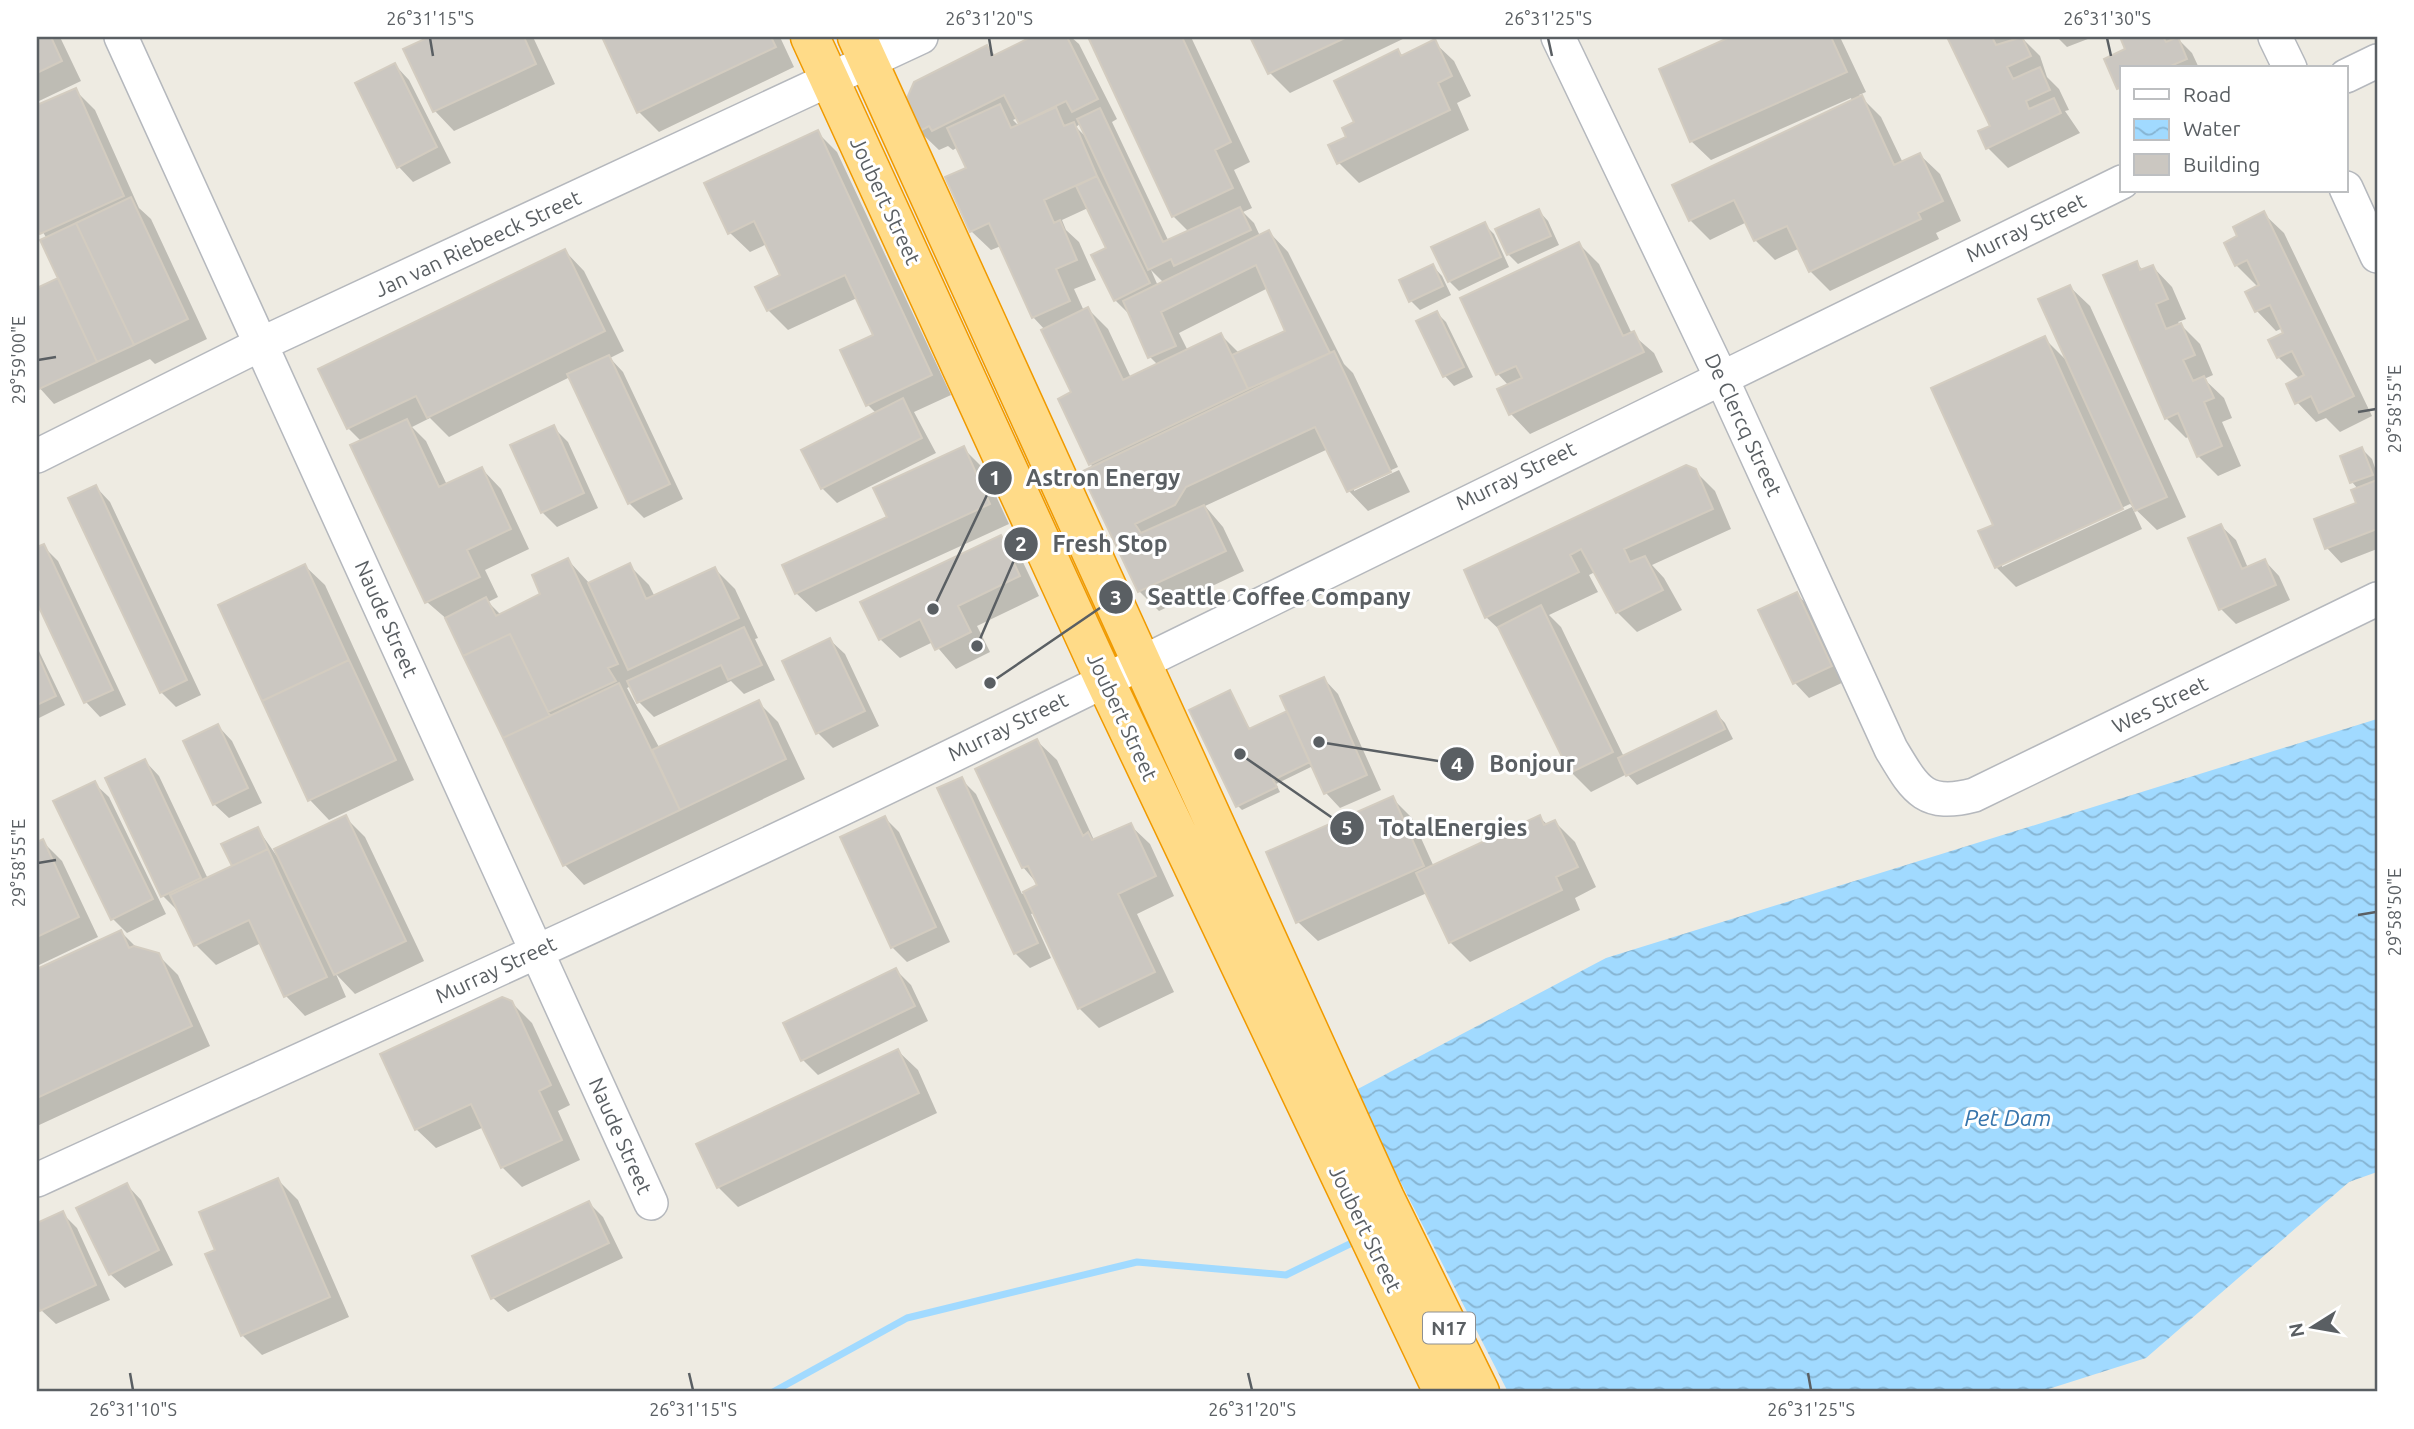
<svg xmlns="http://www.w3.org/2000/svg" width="2414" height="1429" viewBox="0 0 2414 1429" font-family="Ubuntu,sans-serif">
<defs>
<pattern id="water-waves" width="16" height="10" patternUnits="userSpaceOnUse" patternTransform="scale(1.75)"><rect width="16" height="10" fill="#a1daff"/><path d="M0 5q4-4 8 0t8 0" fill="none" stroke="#86b4d2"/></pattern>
</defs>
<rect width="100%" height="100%" fill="#eeebe2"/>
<path fill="url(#water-waves)" d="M2377,719V1172L2349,1182L2146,1358L2039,1392H1508L1354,1091L1606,958Z"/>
<path fill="#0003" fill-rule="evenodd" d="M37,37H60L81,81L37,102Z
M433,37H533L555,84L454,131L435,111L406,50Z
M604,37H780L794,67L659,132L639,112Z
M1034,37H1071L1079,44L1117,119L1112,122L1169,242L1189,232L1173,216L1090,37H1191L1250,162L1234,170L1252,208L1243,212L1254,223L1260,236L1269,232L1288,252L1344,364L1353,373L1398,467L1354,487V491L1399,470L1410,492L1368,511L1349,491L1328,449L1205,506L1223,527L1244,571L1159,611L1139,591L1091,464L1074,393L1045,330L1033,317L1001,246L991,250L971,231L968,169L958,147L953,150L948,146L939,150L919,131L987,47L996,56ZM1017,118L1023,128L1022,129L1013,120ZM1081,123L1088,139L1076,127ZM1088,208L1108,248L1115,300L1130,315L1150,357L1158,365L1131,378L1108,329L1088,309L1084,311L1074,289L1096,280L1079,242L1066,230L1062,220ZM1151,270L1164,283L1158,286ZM1268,288L1288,332L1240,354L1221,335L1188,351L1179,333Z
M1252,37H1407L1290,93L1270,73Z
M1734,37H1840L1866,92L1859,95L1881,117L1903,163L1920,155L1940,174L1961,221L1936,233L1939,239L1830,291L1810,271L1800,248L1775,260L1755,240L1747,222L1710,240L1690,220L1852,101L1851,98L1711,160L1691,141L1662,69Z
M1949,37H2028L2023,39L2040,56L2047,77L2059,89L2069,110L2065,111L2080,133L2008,168L1988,148L1992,127Z
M2057,37H2093L2067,47Z
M2122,37L2177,38L2192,53L2199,68H2122V91L2106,59L2127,50Z
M1434,42L1454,61L1471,96L1457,103L1469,130L1359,183L1339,163L1330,146L1348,138L1398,51L1403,57Z
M395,65L409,80L451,163L413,182L399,167Z
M75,90L95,110L139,208L151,219L207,339L155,364L150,359L54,404L37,385V290L60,279L47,239L37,222V107Z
M817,132L837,152L951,395L914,412L936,453L837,503L822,488L803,451L876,413L868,405L875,336L857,298L788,330L768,310L782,276L767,244L750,252L730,233Z
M1539,211L1548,221L1559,245L1518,264L1508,254Z
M2264,214L2284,233L2372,416L2340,432L2326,418L2316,422L2297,402L2300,379L2278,357L2286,333L2283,328L2276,331L2257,311L2248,293L2258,287L2236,265L2240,237Z
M1484,224L1494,234L1509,267L1459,291L1449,281Z
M1579,244L1599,264L1632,334L1654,353L1663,372L1530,434L1511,414L1499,390L1509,386L1498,374L1462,299Z
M565,251L584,271L624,351L610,358L623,372L683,499L644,518L629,503L570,377L449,437L430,418L412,427L426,441L447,485L482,469L501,489L529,549L485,570L498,597L488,602L501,615L542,595L568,560L590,584L630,566L649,585L655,597L715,569L735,589L758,638L755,639L775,680L744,694L731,681L654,717L639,702L631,686L627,688L660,749L758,702L778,722L805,779L584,885L565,865L449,621L427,602L353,446L362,442L348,428Z
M2136,263L2144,271L2153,267L2172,287L2186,319L2178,322L2200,344L2213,375L2204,379L2224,398L2232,418L2222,422L2241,466L2218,476L2198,456L2190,436L2186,438L2166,418Z
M1433,266L1442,276L1451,295L1420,310L1411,301Z
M2070,287L2090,306L2186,517L2157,530L2130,504L2002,563V567L2132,507L2142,529L2016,587L1996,567L1995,525L2044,338L2068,362Z
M1437,313L1446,322L1473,377L1454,386L1445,376L1418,322Z
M553,427L568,442L598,508L557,527L542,512Z
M963,448L983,468L1009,524L816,612L796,593L889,518Z
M2362,449L2372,459L2377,474V549L2341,563L2327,548L2358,504V489L2352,482L2342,457Z
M1695,471L1715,491L1731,529L1652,565L1664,578L1682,610L1637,632L1617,612L1595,572L1589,575L1598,592L1549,615L1561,627L1624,757L1716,713L1725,723L1733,739L1637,785L1627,774L1591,792L1571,772L1503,633L1486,617L1466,571Z
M96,487L110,502L201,695L176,707L161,692Z
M2221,526L2236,540L2248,568L2265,561L2279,576L2290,600L2236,624L2221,609Z
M1000,537L1020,556L1039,596L977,626L990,652L956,669L933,642L900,658L880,639Z
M43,546L58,561L126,705L100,717L86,702L37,599V549Z
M305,566L325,585L414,780L329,820L310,800Z
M1797,594L1811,609L1846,681L1809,698L1795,683L1760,611Z
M830,640L845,654L879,726L833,748L818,733Z
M37,647L65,705L37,719Z
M1324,679L1338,694L1381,790L1340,808L1326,793L1313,766L1276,784L1280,792L1242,810L1238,806L1229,692L1251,731L1286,713Z
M218,726L232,741L262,803L229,818L214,804Z
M1037,741L1057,760L1094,840L1130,825L1150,844L1174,896L1137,914L1174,992L1099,1028L1079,1008L1034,913L1031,914L1051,958L1030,968L1015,953L961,779L976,794L1022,894L1039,886L1023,867Z
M145,761L159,776L208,879L234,867L258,829L285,868L345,817L365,837L424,961L355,994L336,974L346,997L305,1016L286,996L261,943L216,965L196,945L177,910L163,896Z
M94,783L109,797L166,914L127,933L113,919Z
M1392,798L1412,818L1434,867L1539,817L1548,825L1555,822L1575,842L1596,887L1575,898L1580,910L1470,962L1450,942L1427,893L1318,941L1298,922Z
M885,818L899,832L950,942L907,962L892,947Z
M42,841L62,861L98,937L37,966V844Z
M121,932L137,948L158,955L178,975L210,1046L37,1126V971Z
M896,970L911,985L928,1021L818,1075L803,1060Z
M511,1002L532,1023L570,1105L558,1111L580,1160L522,1187L502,1167L484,1127L436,1148L416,1129Z
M898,1051L918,1070L937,1113L738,1207L718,1187Z
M278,1180L298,1200L349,1317L262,1355L242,1335L217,1251Z
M127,1185L141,1200L173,1265L125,1288L110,1274Z
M589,1203L603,1217L623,1258L508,1312L493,1298Z
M62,1213L77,1228L110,1300L56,1324L41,1310L37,1300V1225Z"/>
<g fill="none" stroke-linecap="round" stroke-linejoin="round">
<path stroke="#a1daff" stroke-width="7" d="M773,1392L907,1318L1137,1262L1286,1275L1358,1240"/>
</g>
<path fill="#cbc7c1" stroke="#d3ccc0" stroke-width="2" d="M37,37H51L62,61L37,73Z
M429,37H524L536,64L433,112L403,49Z
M602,37H771L776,47L637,113Z
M1031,37H1067L1098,99L1072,112L1066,101L1019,124L1004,95L932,131L929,126L918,132L904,105L914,82L987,45L993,56Z
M1088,37H1182L1231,142L1215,150L1233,188L1172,217Z
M1250,37H1347L1268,74Z
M1730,37H1831L1847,72L1690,142L1659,69Z
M1947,37H1992L1996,45L2022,37L2031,56L2007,67L2013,79L2040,67L2050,90L2026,101L2029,109L2054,98L2061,113L1986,149L1978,131L1990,126Z
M2120,37H2163L2166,42L2178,37L2187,59L2166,68H2122V87L2117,89L2104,59L2125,49Z
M1435,39L1452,76L1438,83L1450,110L1337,164L1328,145L1346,137L1342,128L1354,122L1334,81L1398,49L1401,56Z
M395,63L437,147L397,168L355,83Z
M76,88L124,196L40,234L37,226V105Z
M1862,95L1894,165L1920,153L1943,201L1918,213L1921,219L1809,272L1787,226L1754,241L1734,200L1689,221L1672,185Z
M1000,104L1011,128L1056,107L1064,126L1074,122L1097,176L1044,200L1054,223L1060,220L1077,260L1056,269L1070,301L1032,318L989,223L970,232L945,177L966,168L947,128Z
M1100,108L1163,242L1240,207L1251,230L1174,266L1171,259L1148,270L1077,119Z
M818,130L932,375L866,406L840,350L873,335L845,275L767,311L755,287L780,275L754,221L728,234L704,183Z
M1097,176L1150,283L1114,301L1091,255L1106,248L1076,186Z
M131,197L188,319L134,345L76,223Z
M1539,209L1551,236L1507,255L1495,229Z
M2264,211L2354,396L2319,413L2311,396L2295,404L2286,384L2304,375L2292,351L2277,358L2268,340L2283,333L2270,305L2255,312L2245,292L2259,285L2247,260L2235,266L2224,243L2237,236L2233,227Z
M1485,222L1501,257L1448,282L1431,247Z
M76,223L134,345L97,362L40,240Z
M1269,230L1330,353L1248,389L1232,355L1285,331L1256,265L1161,312L1176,346L1148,358L1123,301Z
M1579,242L1623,336L1634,331L1644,352L1509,415L1497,389L1522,378L1516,366L1496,375L1460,298Z
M565,249L605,331L427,418L416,396L347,429L318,369Z
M2137,261L2140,270L2153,265L2168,299L2156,304L2166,329L2181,323L2195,355L2183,360L2193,381L2204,376L2214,398L2204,402L2222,446L2197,457L2178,413L2165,419L2103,275Z
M1433,264L1443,286L1409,302L1399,280Z
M58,278L97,362L37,390V288Z
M2070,285L2167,497L2135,511L2038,299Z
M1088,307L1123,380L1221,333L1248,389L1089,465L1058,399L1071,392L1041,330Z
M1437,311L1464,367L1443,377L1416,321Z
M2045,336L2123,509L1995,568L1978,531L1993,525L1931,388Z
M1334,351L1391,472L1347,492L1315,427L1186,487L1175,505L1135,524L1141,533L1204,505L1226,551L1138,592L1081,472Z
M609,355L670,484L628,504L567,374Z
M903,398L922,438L821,489L801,450Z
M407,419L439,487L482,467L511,529L467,550L480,577L425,603L350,445Z
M554,425L584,493L541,513L510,445Z
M964,446L990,504L795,594L782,565L887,517L873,488Z
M2362,447L2373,475L2350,483L2340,456Z
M1686,465L1696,469L1713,509L1624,549L1630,562L1645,556L1663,590L1616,613L1581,549L1570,555L1579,572L1485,618L1464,570Z
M2377,480V529L2325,549L2314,519L2356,503L2351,490Z
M96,485L187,680L160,693L68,498Z
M2221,524L2242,569L2265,559L2276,585L2219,610L2188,538Z
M1001,535L1020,576L958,606L971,632L935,650L920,619L879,640L860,602Z
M44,544L113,690L84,703L37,603V547Z
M568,558L618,664L608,668L616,681L548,712L510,634L463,656L445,618L486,597L496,616L540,594L532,575Z
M630,563L646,599L715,567L739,618L628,670L588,583Z
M305,564L349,660L262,701L218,605Z
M1797,592L1832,666L1793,684L1758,610Z
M1541,605L1613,752L1570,773L1498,627Z
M744,627L762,665L728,680L721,665L637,703L627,681Z
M510,634L550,716L503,738L463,656Z
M830,638L865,711L816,734L782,661Z
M37,653L56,696L37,705Z
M349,660L396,760L308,801L262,701Z
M1324,677L1367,775L1324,794L1280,696Z
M619,683L680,810L563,866L503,738Z
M1230,690L1249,729L1287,711L1310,762L1273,780L1277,787L1236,807L1189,710Z
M759,700L786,759L680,810L652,750Z
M1716,711L1725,729L1626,776L1618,758Z
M218,724L248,788L213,805L183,741Z
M1037,739L1083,836L1088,832L1092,840L1131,823L1156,876L1118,894L1155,972L1078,1009L1023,892L1037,885L1028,866L1022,868L975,769Z
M145,759L201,878L161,897L105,778Z
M962,777L1038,943L1014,954L937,788Z
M95,781L153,899L111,920L53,801Z
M1393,796L1424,866L1296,923L1266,852Z
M346,815L406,941L334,975L274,849Z
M1540,815L1544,825L1555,820L1578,867L1556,877L1562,890L1449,943L1416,873Z
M885,816L936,927L891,948L840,837Z
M258,827L268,849L232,866L221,844Z
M43,839L79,917L37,937V842Z
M268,849L327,977L284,997L249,920L194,946L170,895Z
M121,930L129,948L134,946L159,953L192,1026L37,1098V969Z
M896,968L915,1006L801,1061L783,1023Z
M502,997L512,1001L551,1085L539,1091L562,1140L501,1168L471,1104L415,1130L380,1054Z
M898,1049L919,1093L717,1188L696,1144Z
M278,1178L330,1297L241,1336L205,1254L215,1250L199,1212Z
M127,1183L159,1250L109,1275L76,1208Z
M589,1201L609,1243L491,1299L472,1256Z
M63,1211L96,1285L40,1311L37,1304V1223Z"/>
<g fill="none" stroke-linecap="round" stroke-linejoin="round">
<g stroke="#b5b8bd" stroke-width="36">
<path id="minor" d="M121,37L651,1203
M1558,37L1720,375L1891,749C1915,789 1924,808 1974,795L2377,599
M2275,37L2290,68
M2346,76L2377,61
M2346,188L2377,256
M37,456L261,344L921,37
M37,1180C371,1027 708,877 1037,714C1398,536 1759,357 2122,182"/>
</g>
<g stroke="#f09a00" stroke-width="41">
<path id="highway" d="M810,37L1104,679L1443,1392
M857,37L1385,1198L1480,1392"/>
</g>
<use href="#minor" stroke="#fff" stroke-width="33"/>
<use href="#highway" stroke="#ffdb88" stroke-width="38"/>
</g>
<path fill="none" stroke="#5a5f63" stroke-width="2.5" d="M430,38L433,56M989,38L992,56M1548,38L1552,56M2107,38L2111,56M38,360L56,357M2358,412L2376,409M38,863L56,860M2358,915L2376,912M130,1373L133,1390M689,1373L693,1390M1248,1373L1252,1390M1808,1373L1811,1390"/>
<g text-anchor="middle" stroke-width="6" stroke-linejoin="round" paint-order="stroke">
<rect fill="#fff" stroke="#8c8f92" stroke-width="2" x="1423" y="1312.5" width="52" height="31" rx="5"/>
<g font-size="19" font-weight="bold" fill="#5a5f63">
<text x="1449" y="1335">N17</text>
</g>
<g font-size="21" fill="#5a5f63" stroke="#fff">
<text transform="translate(885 201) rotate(65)" y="7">Joubert Street</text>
<text transform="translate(2026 228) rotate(-26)" y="7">Murray Street</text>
<text transform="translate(478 244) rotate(-25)" y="7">Jan van Riebeeck Street</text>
<text transform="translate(1743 425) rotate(65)" y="7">De Clercq Street</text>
<text transform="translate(1516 476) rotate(-26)" y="7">Murray Street</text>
<text transform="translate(386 619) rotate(66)" y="7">Naude Street</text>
<text transform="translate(2160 705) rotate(-26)" y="7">Wes Street</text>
<text transform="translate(1122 717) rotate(65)" y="7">Joubert Street</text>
<text transform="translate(1008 727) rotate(-26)" y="7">Murray Street</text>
<text transform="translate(496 970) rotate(-25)" y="7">Murray Street</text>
<text transform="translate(620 1136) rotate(66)" y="7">Naude Street</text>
<text transform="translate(1365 1229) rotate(64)" y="7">Joubert Street</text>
</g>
<g font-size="23" font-style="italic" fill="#3775ac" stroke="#fff">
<text x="2008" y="1126">Pet Dam</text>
</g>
</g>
<path fill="none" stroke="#5a5f63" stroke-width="2.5" d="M933 609L995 478M977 646L1021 544M990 683L1116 597M1319 742L1457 764M1240 754L1347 828"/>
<g fill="#5a5f63" stroke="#fff" stroke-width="2.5">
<circle cx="933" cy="609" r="7"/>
<circle cx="977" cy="646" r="7"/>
<circle cx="990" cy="683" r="7"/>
<circle cx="1319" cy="742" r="7"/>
<circle cx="1240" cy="754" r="7"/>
<circle cx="995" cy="478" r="18"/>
<circle cx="1021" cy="544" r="18"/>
<circle cx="1116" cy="597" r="18"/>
<circle cx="1457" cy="764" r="18"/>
<circle cx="1347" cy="828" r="18"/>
</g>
<g font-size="21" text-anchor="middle" font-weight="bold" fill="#fff">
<text x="995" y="485">1</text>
<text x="1021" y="551">2</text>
<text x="1116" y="605">3</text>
<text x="1457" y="772">4</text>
<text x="1347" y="835">5</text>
</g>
<g font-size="23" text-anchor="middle" font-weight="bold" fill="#5a5f63" stroke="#fff" stroke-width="6" stroke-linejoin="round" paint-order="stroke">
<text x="1103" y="486">Astron Energy</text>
<text x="1110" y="552">Fresh Stop</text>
<text x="1279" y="605">Seattle Coffee Company</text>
<text x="1532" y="772">Bonjour</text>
<text x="1453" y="836">TotalEnergies</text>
</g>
<rect width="2414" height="1429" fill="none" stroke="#ffffff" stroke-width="77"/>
<rect x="2120" y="66" width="228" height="126" fill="#ffffff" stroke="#bdbfc1" stroke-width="2"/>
<rect x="2134" y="89" width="35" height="10" fill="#ffffff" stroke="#bdbfc1" stroke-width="2"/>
<text x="2183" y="102" font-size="21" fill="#5a5f63">Road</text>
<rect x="2134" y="119" width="35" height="21" fill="url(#water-waves)" stroke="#bdbfc1" stroke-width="2"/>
<text x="2183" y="136" font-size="21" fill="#5a5f63">Water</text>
<rect x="2134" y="154" width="35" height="21" fill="#cbc7c1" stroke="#bdbfc1" stroke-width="2"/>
<text x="2183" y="172" font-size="21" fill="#5a5f63">Building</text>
<g transform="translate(2313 1327) rotate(259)" stroke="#ffffff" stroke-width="5" paint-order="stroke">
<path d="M0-5L12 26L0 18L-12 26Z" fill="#5a5f63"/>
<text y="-10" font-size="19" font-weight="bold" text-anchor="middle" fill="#5a5f63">N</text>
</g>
<rect x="38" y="38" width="2338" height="1352" fill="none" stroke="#5a5f63" stroke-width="2.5"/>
<g font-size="18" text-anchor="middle" fill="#5a5f63">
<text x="430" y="25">26°31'15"S</text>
<text x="989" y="25">26°31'20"S</text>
<text x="1548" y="25">26°31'25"S</text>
<text x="2107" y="25">26°31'30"S</text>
<text transform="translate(19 360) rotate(-90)" y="6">29°59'00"E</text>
<text transform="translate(2395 409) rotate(-90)" y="6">29°58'55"E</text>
<text transform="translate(19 863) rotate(-90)" y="6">29°58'55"E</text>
<text transform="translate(2395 912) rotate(-90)" y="6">29°58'50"E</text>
<text x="133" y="1416">26°31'10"S</text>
<text x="693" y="1416">26°31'15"S</text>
<text x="1252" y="1416">26°31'20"S</text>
<text x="1811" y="1416">26°31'25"S</text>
</g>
</svg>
